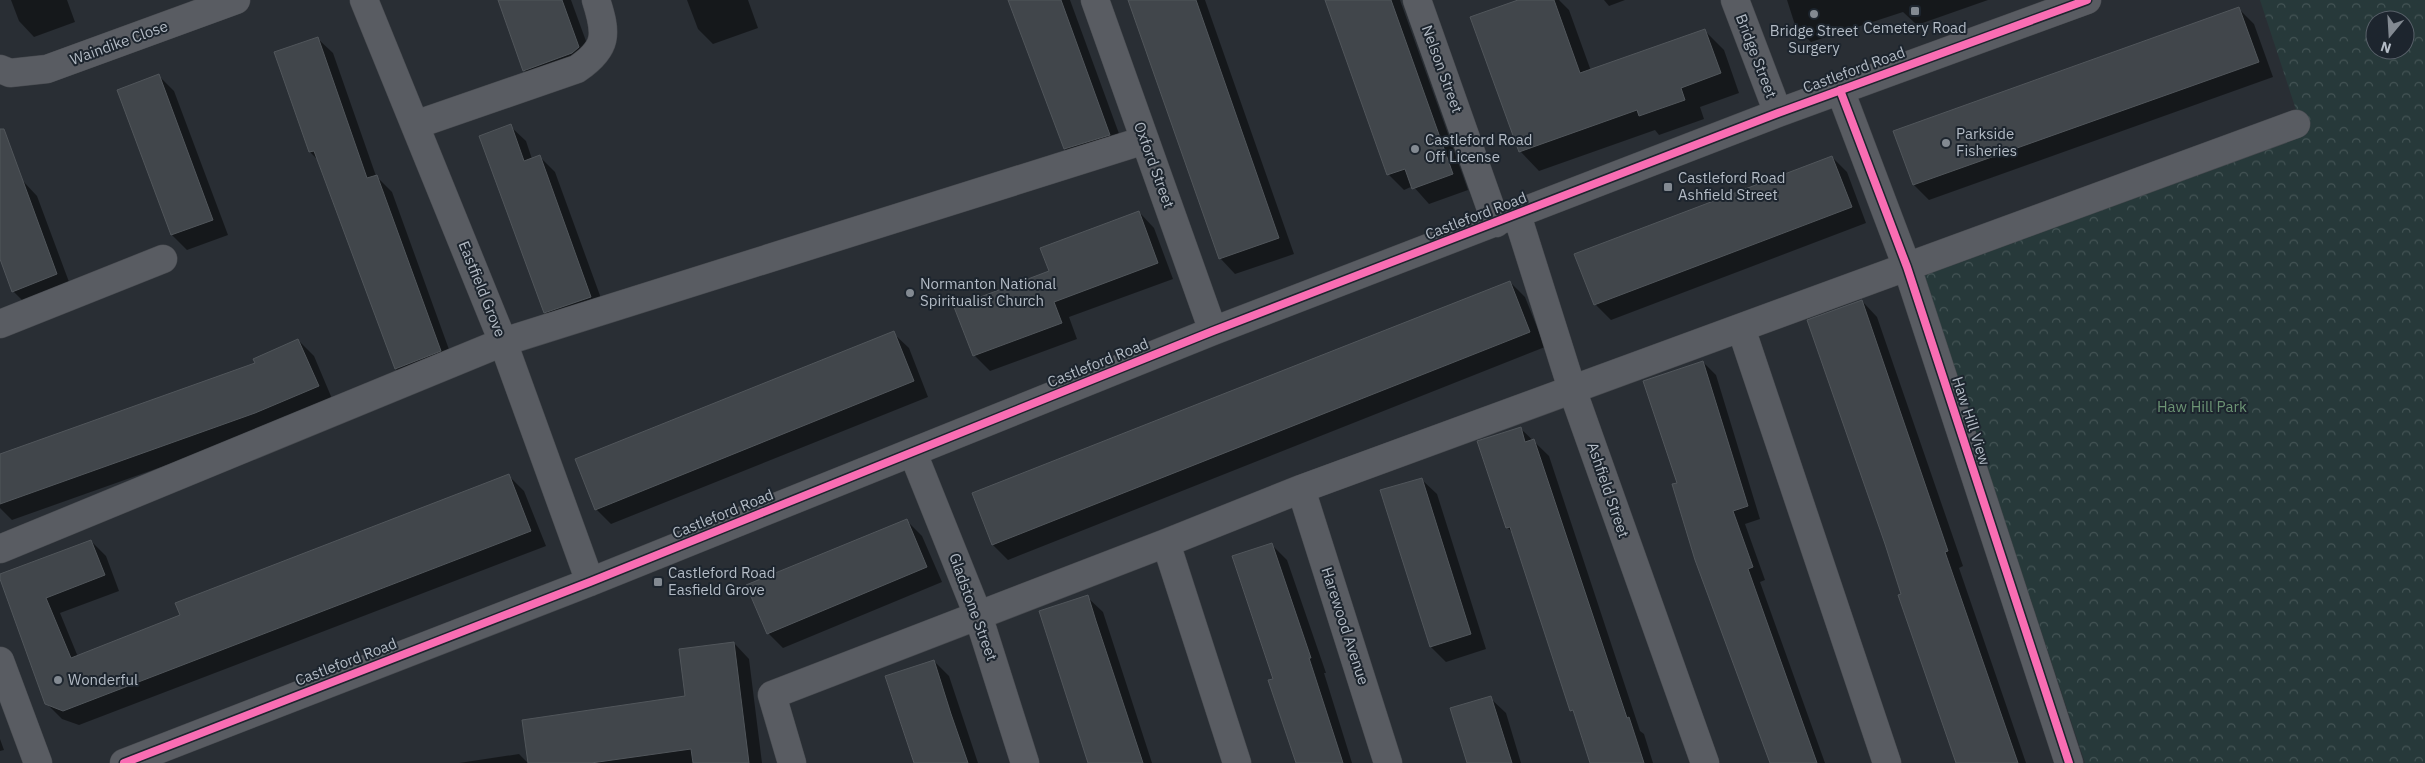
<svg xmlns="http://www.w3.org/2000/svg" width="2425" height="763" viewBox="0 0 2425 763" font-family="'IBM Plex Sans',sans-serif">
<defs>
<pattern id="forest-crowns" width="20" height="18" patternUnits="userSpaceOnUse" patternTransform="scale(1.25)"><rect width="20" height="18" fill="#27393a"/><path d="M2 6a3 3 0 1 1 6 0M12 15a3 3 0 1 1 6 0" fill="none" stroke="#445455"/></pattern>
</defs>
<rect width="100%" height="100%" fill="#292e34"/>
<path fill="url(#forest-crowns)" fill-rule="evenodd" d="M2260,0H2425V763H2085L1922,272L2302,128ZM2375,20H2405V50H2375Z"/>
<path fill="#0007" d="M11,0H67L75,22L34,37L19,21Z
M511,0H571L594,63L539,85L524,70Z
M687,0H748L758,28L713,44L698,29Z
M1010,0H1070L1125,150L1080,164L1065,149Z
M1129,0H1205L1294,254L1235,274L1220,258Z
M1326,0H1400L1468,190L1429,204L1413,186L1404,190L1388,174Z
M1521,0H1559L1569,10L1591,71L1705,31L1724,50L1739,93L1700,107L1704,119L1659,135L1655,130L1539,171L1520,151Z
M1604,0H1625L1609,6Z
M1787,0H1988L1917,25L1903,12L1811,42L1796,28Z
M2239,9L2254,24L2273,77L1929,200L1914,185Z
M317,38L333,53L376,176L392,192L455,366L411,384L396,369L319,161L310,152Z
M159,76L174,91L228,235L187,250L172,235Z
M510,126L526,141L532,159L539,156L555,172L606,312L561,327L545,312Z
M1832,157L1847,172L1866,223L1611,320L1596,305L1576,254Z
M22,180L37,196L72,290L28,306L13,291L0,256V188Z
M1139,212L1154,228L1173,279L1069,317L1077,339L990,371L974,355L1050,272Z
M1510,282L1525,297L1545,347L1008,560L993,545Z
M1862,301L1877,317L1963,566L1959,568L2026,763H1957Z
M893,333L909,348L928,397L611,524L596,509Z
M298,340L314,356L333,401L271,428L12,520L0,508V456L256,364Z
M1703,362L1716,375L1760,519L1745,524L1765,580L1760,582L1825,763H1771L1679,484Z
M1520,428L1549,456L1640,731L1644,734L1653,763H1591L1514,534L1507,527Z
M509,476L524,491L546,546L79,725L62,719L46,703L0,576L91,541L106,556L119,591L60,613L78,657L182,616Z
M1421,479L1437,494L1486,649L1446,662L1431,647Z
M906,520L922,536L942,582L783,648L768,633Z
M1272,545L1287,560L1326,673H1324L1352,763H1296L1270,681L1274,680Z
M1087,597L1103,612L1152,763H1090Z
M734,643L749,659L762,763H530L687,697Z
M934,661L949,676L978,763H915Z
M1490,698L1506,713L1521,763H1469Z
M0,739L4,750L0,751Z
M519,754L528,763H459Z"/>
<path fill="#41464b" stroke="#51565b" d="M498,0H562L579,47L572,53L523,71Z
M1008,0H1061L1110,135L1064,149Z
M1128,0H1196L1279,238L1219,259Z
M1325,0H1391L1453,174L1412,189L1405,169L1387,175Z
M1518,0H1554L1580,73L1705,29L1721,73L1681,88L1685,100L1639,116L1637,110L1519,152L1470,17Z
M2239,7L2259,62L1913,185L1893,131Z
M318,37L367,178L377,175L441,351L395,369L314,151L309,152L274,52Z
M159,74L213,220L171,235L117,90Z
M511,124L524,161L540,155L591,297L544,313L479,136Z
M0,129H4L57,274L12,292L0,259Z
M1832,156L1852,207L1594,305L1574,254Z
M1139,211L1158,263L1054,302L1062,323L973,356L954,307L1049,271L1040,248Z
M1510,281L1530,332L992,545L972,493Z
M1862,300L1948,551L1945,552L2018,763H1956L1898,595L1901,594L1885,544L1807,320Z
M894,331L914,381L595,510L575,459Z
M298,339L319,386L255,413L0,504V454L255,363L253,359Z
M1703,361L1748,506L1733,511L1753,567L1748,569L1817,763H1770L1695,560L1672,484L1677,483L1643,381Z
M1521,427L1525,442L1534,439L1627,718L1629,717L1644,763H1590L1573,710L1570,711L1510,527L1506,528L1477,441Z
M509,474L531,531L63,711L45,704L0,579V574L91,540L105,575L46,598L71,658L180,615L175,603Z
M1422,478L1471,634L1430,647L1380,490Z
M907,519L927,567L767,634L746,585Z
M1272,543L1311,658H1309L1343,763H1296L1268,680L1273,679L1232,556Z
M1088,595L1096,621L1143,763H1088L1039,611Z
M734,642L749,763H693L691,749L591,763H528L522,720L685,696L679,649Z
M934,660L951,714L968,763H914L885,676Z
M1491,696L1512,763H1467L1450,708Z"/>
<g fill="none" stroke-linecap="round" stroke-linejoin="round">
<g stroke="#474a4f" stroke-width="29">
<path id="minor" d="M364,0L503,342L590,582
M1095,0L1213,331
M1417,0L1496,223
M1735,0L1778,113
M0,69L10,73L47,69L236,0
M1840,90L1907,267L2069,763
M415,125L577,69C608,48 607,34 596,0
M1517,215L1572,389L1705,763
M0,324L163,259
M1741,328L1887,763
M913,453L978,615L1025,763
M1301,489L1388,763
M1166,543L1237,763
M0,549L503,342L1145,140
M0,661L38,763
M124,763L590,582L1213,331L1778,113L2087,0
M792,763L772,695L1166,543L1301,489L2296,124"/>
</g>
<use href="#minor" stroke="#595c62" stroke-width="28"/>
<g stroke="#1d252e" stroke-width="11">
<path id="cycleway" d="M1840,90L1907,267L2069,763
M124,763L590,582L1213,331L1778,113L2087,0"/>
</g>
<use href="#cycleway" stroke="#f96db3" stroke-width="8"/>
</g>
<g fill="#838a92" stroke="#1d252e" stroke-width="2">
<rect x="1910" y="6" width="10" height="10" rx="2.5"/>
<circle cx="1814" cy="14" r="5"/>
<circle cx="1946" cy="143" r="5"/>
<circle cx="1415" cy="149" r="5"/>
<rect x="1663" y="182" width="10" height="10" rx="2.5"/>
<circle cx="910" cy="293" r="5"/>
<rect x="653" y="577" width="10" height="10" rx="2.5"/>
<circle cx="58" cy="680" r="5"/>
</g>
<g text-anchor="middle" stroke-width="4" stroke-linejoin="round" paint-order="stroke">
<g font-size="15" fill="#b3bbc5" stroke="#1d252e" text-anchor="start">
<text x="1915" y="33" text-anchor="middle">Cemetery Road</text>
<text x="1814" y="36" text-anchor="middle">Bridge Street<tspan x="1814" dy="17">Surgery</tspan></text>
<text x="1956" y="139">Parkside<tspan x="1956" dy="17">Fisheries</tspan></text>
<text x="1425" y="145">Castleford Road<tspan x="1425" dy="17">Off License</tspan></text>
<text x="1678" y="183">Castleford Road<tspan x="1678" dy="17">Ashfield Street</tspan></text>
<text x="920" y="289">Normanton National<tspan x="920" dy="17">Spiritualist Church</tspan></text>
<text x="668" y="578">Castleford Road<tspan x="668" dy="17">Easfield Grove</tspan></text>
<text x="68" y="685">Wonderful</text>
</g>
<g font-size="15" fill="#b3bbc5" stroke="#1d252e">
<text transform="translate(119 43) rotate(-20)" y="5">Waindike Close</text>
<text transform="translate(1756 56) rotate(69)" y="5">Bridge Street</text>
<text transform="translate(1442 69) rotate(70)" y="5">Nelson Street</text>
<text transform="translate(1854 70) rotate(-20)" y="5">Castleford Road</text>
<text transform="translate(1154 165) rotate(70)" y="5">Oxford Street</text>
<text transform="translate(1476 216) rotate(-21)" y="5">Castleford Road</text>
<text transform="translate(482 289) rotate(68)" y="5">Eastfield Grove</text>
<text transform="translate(1098 363) rotate(-22)" y="5">Castleford Road</text>
<text transform="translate(1971 421) rotate(72)" y="5">Haw Hill View</text>
<text transform="translate(1608 490) rotate(71)" y="5">Ashfield Street</text>
<text transform="translate(723 514) rotate(-22)" y="5">Castleford Road</text>
<text transform="translate(973 607) rotate(70)" y="5">Gladstone Street</text>
<text transform="translate(1345 626) rotate(72)" y="5">Harewood Avenue</text>
<text transform="translate(346 662) rotate(-21)" y="5">Castleford Road</text>
</g>
<g font-size="15" fill="#6c9474" stroke="#1d252e">
<text x="2202" y="412">Haw Hill Park</text>
</g>
</g>
<g transform="translate(2390 35) rotate(198)"><circle r="24" fill="#1d252e" stroke="#59616a"/>
<path d="M0-4L9 19L0 12L-9 19Z" fill="#838a92"/>
<text y="-8" font-size="14" font-weight="bold" text-anchor="middle" fill="#b3bbc5">N</text>
</g>
</svg>
